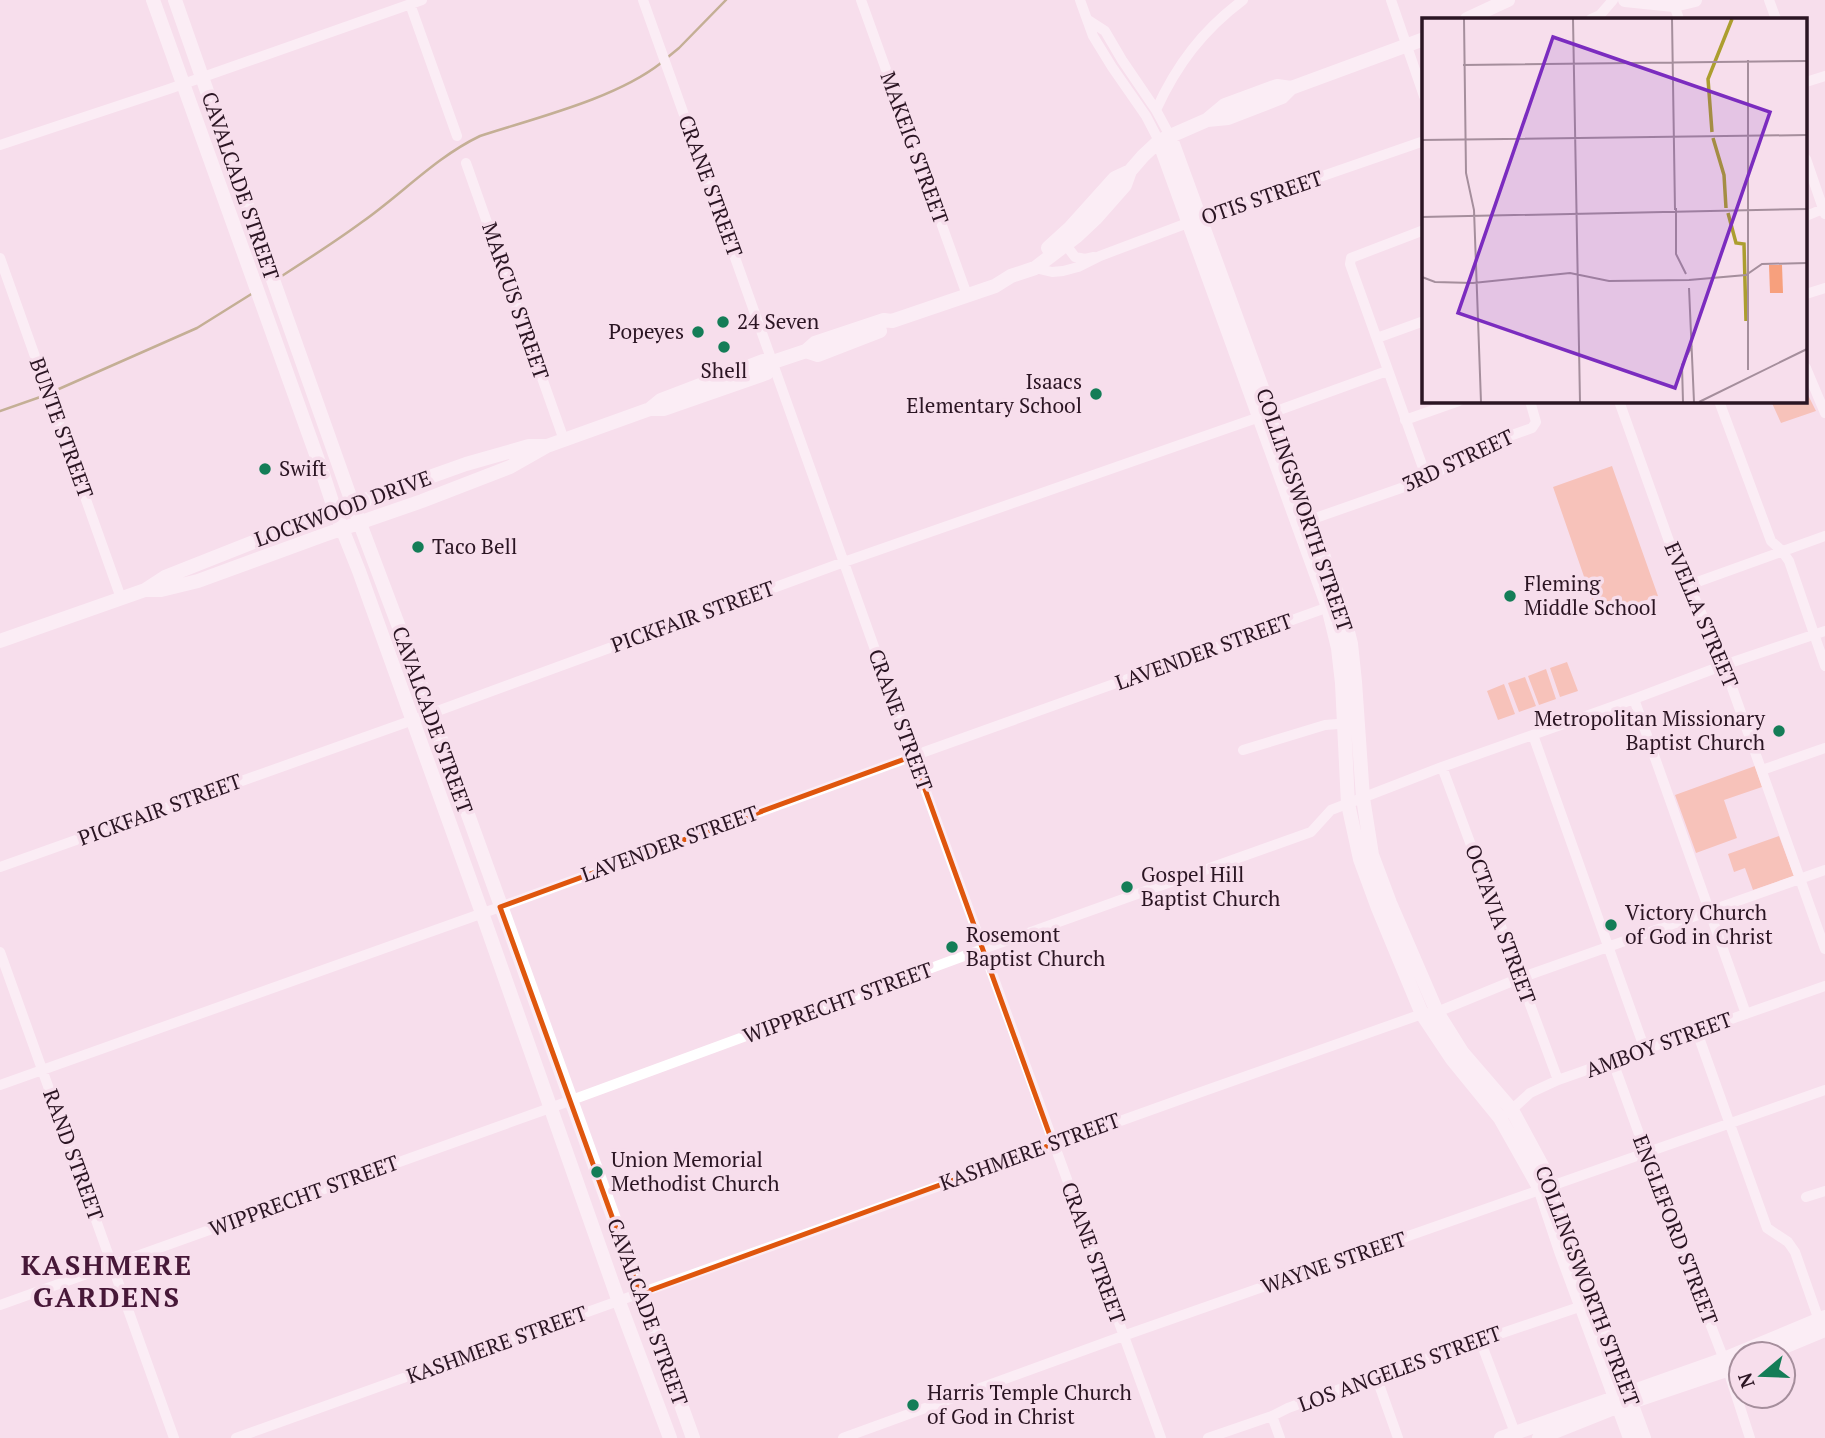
<svg xmlns="http://www.w3.org/2000/svg" width="1825" height="1438" viewBox="0 0 1825 1438" font-family="'PT Serif',serif">
<rect width="100%" height="100%" fill="#f7deec"/>
<path fill="#f7a07d" d="M1806,391L1816,411L1781,423L1771,401H1806Z
M1612,466L1658,596L1598,617L1553,487Z
M1567,662L1578,691L1560,697L1550,668Z
M1546,669L1556,699L1539,705L1528,676Z
M1525,677L1536,706L1519,712L1508,683Z
M1504,684L1515,714L1498,720L1487,691Z
M1755,766L1762,787L1724,800L1737,838L1696,853L1675,795Z
M1779,836L1794,876L1753,890L1745,868L1734,872L1728,854Z"/>
<g fill="none" stroke-linecap="round" stroke-linejoin="round">
<path stroke="#85752b" stroke-width="2.5" d="M668,57L679,48L726,0
M277,279C305,261 335,242 362,222C402,194 436,157 480,136C535,118 615,99 661,63
M52,392L197,328L253,293
M0,411L46,395"/>
<path stroke="#fff" stroke-width="10" d="M643,0L913,756L1161,1438
M861,0L967,295
M1080,0L1093,36L1112,67L1146,116L1159,141
M1391,0L1424,96
M1674,0V5L1679,19
M1769,0L1776,19
M410,4L457,136
M1591,19L1600,15L1613,0
M1088,20L1105,31L1122,60L1156,110L1170,136
M1806,82L1825,76
M1156,110C1177,64 1203,30 1243,0
M0,145L169,89L422,0
M1806,159L1825,214
M466,163L564,440
M1806,216L1823,209
M1424,230L1351,258L1350,264L1427,479
M1063,241L1075,257L1085,259L1094,257
M0,258L121,598
M1035,268L1052,272L1063,271L1078,267L1100,256L1201,218L1424,141
M1806,294L1825,288
M1377,338L1424,321
M1806,368L1825,413
M1619,401L1675,558L1689,585L1724,665L1825,949
M1719,401L1771,541L1782,551L1789,561L1825,666
M1405,420L1459,401
M1304,522L1427,479L1459,458L1484,445L1532,428L1536,422L1530,401
M1689,585L1825,536
M1634,699L1746,1014
M1533,735L1645,1050
M1243,750L1325,725L1351,723
M1442,767L1558,1080
M1762,770L1825,748
M0,867L413,720L844,562L1271,413L1387,371
M0,952L174,1438
M1697,1032L1767,1228L1788,1242L1795,1252L1821,1326
M1613,1062L1669,1217L1728,1370L1750,1438
M0,1085L500,907L913,756L1334,605
M1508,1113L1530,1093L1558,1080L1825,986
M1806,1197L1825,1191
M0,1305L550,1108L983,949L1311,832L1331,810L1442,767L1634,699L1724,665L1825,631
M1480,1340L1517,1438
M1376,1376L1398,1438
M1272,1416L1280,1438
M236,1438C632,1297 1026,1153 1422,1014L1437,1012L1520,978L1825,870
M843,1438L1123,1336L1825,1090
M1208,1438L1272,1416L1288,1408L1376,1376L1588,1304"/>
<path stroke="#fff" stroke-width="14" d="M153,0L322,471L335,511L359,571L482,913L619,1302L670,1438
M175,0L271,274L353,505L431,712L693,1438
M1625,0L1674,5L1695,0
M1467,19L1508,0
M1207,120L1225,105L1277,86L1291,88
M1170,136L1341,604L1351,644L1355,682L1363,798L1372,855L1390,903L1437,1012L1462,1052L1512,1110L1553,1186L1573,1246L1644,1438
M1159,141L1328,607L1338,648L1342,683L1348,804L1360,859L1378,908L1422,1014L1452,1059L1500,1118L1541,1191L1561,1251L1630,1438
M1048,248L1070,228L1115,178L1130,171
M806,351L818,355L880,331
M650,409L661,400L763,361L773,362L806,351L815,343L884,320L892,321L995,286L1011,276L1035,268L1077,236L1095,219L1125,185L1130,171L1143,156L1159,141L1207,120L1228,118L1282,97L1291,88L1424,39
M145,590H161L198,581L324,535L422,501L510,467L547,446L650,409H664L767,373L773,362
M0,641L145,590L165,577L317,517L466,464L529,446H547
M1767,1354L1825,1330
M1501,1438L1724,1359L1825,1317
M1539,1438L1619,1406L1741,1365"/>
</g>
<path d="M0 0H1825V1438H0ZM913,756L1053,1144L640,1294L500,907Z" fill="#f7deec" fill-opacity=".55" fill-rule="evenodd"/>
<path fill="none" stroke="#df560d" stroke-width="5" stroke-linejoin="round" d="M913,756L1053,1144L640,1294L500,907Z"/>
<g fill="#147d57" stroke="#f7deec" stroke-width="2.5">
<circle cx="723" cy="322" r="7"/>
<circle cx="698" cy="332" r="7"/>
<circle cx="724" cy="347" r="7"/>
<circle cx="1096" cy="394" r="7"/>
<circle cx="265" cy="469" r="7"/>
<circle cx="418" cy="547" r="7"/>
<circle cx="1510" cy="596" r="7"/>
<circle cx="1779" cy="731" r="7"/>
<circle cx="1127" cy="887" r="7"/>
<circle cx="1611" cy="925" r="7"/>
<circle cx="952" cy="947" r="7"/>
<circle cx="597" cy="1172" r="7"/>
<circle cx="913" cy="1405" r="7"/>
</g>
<g text-anchor="middle" stroke-width="7" stroke-linejoin="round" paint-order="stroke">
<g font-size="21" fill="#2b1523" stroke="#f7deec">
<text transform="translate(914 148) rotate(70)" y="7">MAKEIG STREET</text>
<text transform="translate(240 186) rotate(71)" y="7">CAVALCADE STREET</text>
<text transform="translate(710 186) rotate(70)" y="7">CRANE STREET</text>
<text transform="translate(1262 198) rotate(-19)" y="7">OTIS STREET</text>
<text transform="translate(515 301) rotate(71)" y="7">MARCUS STREET</text>
<text transform="translate(61 428) rotate(70)" y="7">BUNTE STREET</text>
<text transform="translate(1458 461) rotate(-25)" y="7">3RD STREET</text>
<text transform="translate(343 509) rotate(-20)" y="7">LOCKWOOD DRIVE</text>
<text transform="translate(1304 510) rotate(71)" y="7">COLLINGSWORTH STREET</text>
<text transform="translate(1701 615) rotate(67)" y="7">EVELLA STREET</text>
<text transform="translate(693 617) rotate(-20)" y="7">PICKFAIR STREET</text>
<text transform="translate(1204 652) rotate(-20)" y="7">LAVENDER STREET</text>
<text transform="translate(432 720) rotate(70)" y="7">CAVALCADE STREET</text>
<text transform="translate(900 720) rotate(70)" y="7">CRANE STREET</text>
<text transform="translate(160 810) rotate(-20)" y="7">PICKFAIR STREET</text>
<text transform="translate(670 844) rotate(-20)" y="7">LAVENDER STREET</text>
<text transform="translate(1500 924) rotate(70)" y="7">OCTAVIA STREET</text>
<text transform="translate(838 1003) rotate(-20)" y="7">WIPPRECHT STREET</text>
<text transform="translate(1659 1045) rotate(-20)" y="7">AMBOY STREET</text>
<text transform="translate(1030 1152) rotate(-20)" y="7">KASHMERE STREET</text>
<text transform="translate(73 1155) rotate(70)" y="7">RAND STREET</text>
<text transform="translate(304 1196) rotate(-20)" y="7">WIPPRECHT STREET</text>
<text transform="translate(1675 1230) rotate(69)" y="7">ENGLEFORD STREET</text>
<text transform="translate(1093 1253) rotate(70)" y="7">CRANE STREET</text>
<text transform="translate(1334 1263) rotate(-19)" y="7">WAYNE STREET</text>
<text transform="translate(1587 1286) rotate(69)" y="7">COLLINGSWORTH STREET</text>
<text transform="translate(647 1312) rotate(70)" y="7">CAVALCADE STREET</text>
<text transform="translate(497 1345) rotate(-20)" y="7">KASHMERE STREET</text>
<text transform="translate(1400 1369) rotate(-20)" y="7">LOS ANGELES STREET</text>
</g>
<g font-size="21" fill="#2b1523" stroke="#f7deec" text-anchor="start">
<text x="737" y="329">24 Seven</text>
<text x="684" y="339" text-anchor="end">Popeyes</text>
<text x="724" y="378" text-anchor="middle">Shell</text>
<text x="1082" y="389" text-anchor="end">Isaacs<tspan x="1082" dy="24">Elementary School</tspan></text>
<text x="279" y="476">Swift</text>
<text x="432" y="554">Taco Bell</text>
<text x="1524" y="591">Fleming<tspan x="1524" dy="24">Middle School</tspan></text>
<text x="1765" y="726" text-anchor="end">Metropolitan Missionary<tspan x="1765" dy="24">Baptist Church</tspan></text>
<text x="1141" y="882">Gospel Hill<tspan x="1141" dy="24">Baptist Church</tspan></text>
<text x="1625" y="920">Victory Church<tspan x="1625" dy="24">of God in Christ</tspan></text>
<text x="966" y="942">Rosemont<tspan x="966" dy="24">Baptist Church</tspan></text>
<text x="611" y="1167">Union Memorial<tspan x="611" dy="24">Methodist Church</tspan></text>
<text x="927" y="1400">Harris Temple Church<tspan x="927" dy="24">of God in Christ</tspan></text>
</g>
<g font-size="28" font-weight="bold" letter-spacing="2" fill="#471838" stroke="#f7deec">
<text x="107" y="1275">KASHMERE<tspan x="107" dy="32">GARDENS</tspan></text>
</g>
</g>
<g transform="translate(1422 18)">
<rect width="385" height="385" fill="#f7deec"/>
<path d="M347,247H360L361,275H348Z" fill="#f7a07d"/>
<path fill="none" stroke="#ac9e2f" stroke-width="3.5" d="M290,114L286,61L310,1M291,120L302,157L304,190M306,195L314,225L322,226L324,303"/>
<path fill="none" stroke="#a58e9c" stroke-width="2" d="M42,1L44,155L52,192L59,384M151,1L158,384M250,1L253,192M41,47L385,43M0,122L385,117M254,190V236L264,256M0,199L385,191M0,259L13,264L51,265L148,255L187,263L267,262M267,262L324,257L340,246L385,245M267,270L272,384M326,352V42M261,384L260,347L270,328M277,384L385,331"/>
<path fill="#7b2cbf" fill-opacity="0.15" stroke="#7b2cbf" stroke-width="3.5" d="M131,19L348,94L253,370L36,295Z"/>
<rect width="385" height="385" fill="none" stroke="#2b1523" stroke-width="3.5"/>
</g>
<g transform="translate(1762 1375) rotate(251)"><circle r="33" fill="#f7deec" stroke="#a58e9c" stroke-width="2"/>
<path d="M0-5L12 26L0 18L-12 26Z" fill="#147d57"/>
<text y="-10" font-size="19" font-weight="bold" text-anchor="middle" fill="#2b1523">N</text>
</g>
</svg>
